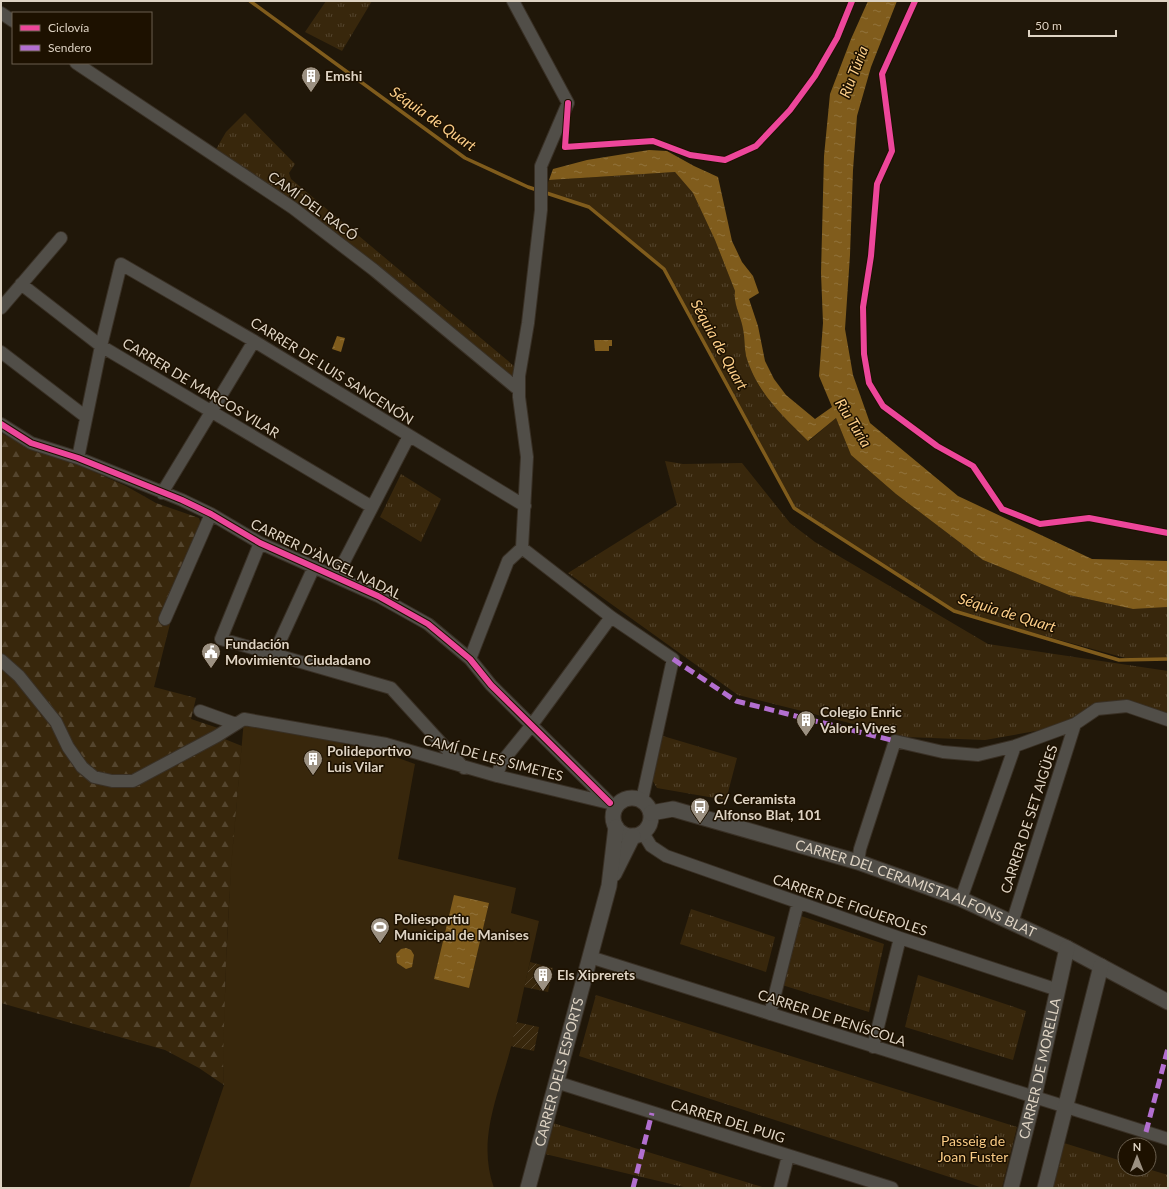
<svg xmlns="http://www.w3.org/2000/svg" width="1169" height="1189" viewBox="0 0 1169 1189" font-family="Lato,sans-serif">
<defs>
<pattern id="grass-tufts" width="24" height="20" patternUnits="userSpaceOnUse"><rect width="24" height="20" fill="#38270c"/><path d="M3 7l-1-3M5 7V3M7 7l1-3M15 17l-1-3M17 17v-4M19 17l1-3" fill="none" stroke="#54452e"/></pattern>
<pattern id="forest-firs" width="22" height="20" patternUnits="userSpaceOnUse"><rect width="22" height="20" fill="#38270c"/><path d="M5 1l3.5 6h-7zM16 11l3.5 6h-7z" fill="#54452e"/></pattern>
<pattern id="garden-furrows" width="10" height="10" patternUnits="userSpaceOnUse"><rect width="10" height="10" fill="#38270c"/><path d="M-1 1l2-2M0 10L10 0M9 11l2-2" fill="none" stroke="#54452e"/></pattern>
<pattern id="water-ripples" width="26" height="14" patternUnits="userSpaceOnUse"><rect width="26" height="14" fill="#805c1c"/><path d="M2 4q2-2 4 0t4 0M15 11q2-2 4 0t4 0" fill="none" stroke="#92723b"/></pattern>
</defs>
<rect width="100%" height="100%" fill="#201709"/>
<path fill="url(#grass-tufts)" d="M326,1H372L342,51L305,32Z
M245,113L295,164L289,173L291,179L520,371L519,390L215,151L226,132Z
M675,172L693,193L715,240L735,291C733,304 741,316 743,329C745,338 744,348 746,356C757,394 782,415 809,441L836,418L851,455L896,494L983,560L1069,595L1133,609L1168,607V659H1129L954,611L794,508L664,269L589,207L544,192L549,180Z
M665,461L683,464L742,463L790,523L815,542L988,644L1168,671V717L1127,706L1097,709L1075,724L985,740L905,737L738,695L568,573L677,505Z
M401,474L441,499L421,542L380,517Z
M663,736L737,758L726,800L657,788L651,778Z
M691,909L775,937L766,972L680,944Z
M801,916L884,944L869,1012L782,985Z
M918,975L1026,1011L1013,1060L905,1027Z
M596,995L1017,1127L1002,1188H983L579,1056Z
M553,1123L766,1188H688L545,1154Z
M1064,1143L1125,1162V1169H1148L1168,1175V1188H1052Z"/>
<path fill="url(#forest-firs)" d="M1,433L34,451L74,463L126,486L156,503L199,518L201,524L179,580L158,620L170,624L154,687L196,698L191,719L221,729L217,736L242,746C234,834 226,921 225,1010C225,1035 223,1060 224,1085L199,1068L165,1050L1,1003Z"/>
<path fill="url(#garden-furrows)" d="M530,962L553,968L548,992L524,987Z
M516,1022L539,1027L534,1051L510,1046Z"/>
<path fill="#38270c" d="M244,719L390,755L415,764L398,859L516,888L511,913L539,921C530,962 521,1002 512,1043C500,1092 476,1138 494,1188H189L224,1085L223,1061L226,960L231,867Z"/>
<path fill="url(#water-ripples)" d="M868,1H897L871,67L857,116L853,170L850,255L845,329L853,375L870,423L958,496L1092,559L1168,561V607L1133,609L1069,595L983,560L896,494L851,455L836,418L808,441C782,415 757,393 746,356C744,347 745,338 743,329C741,316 733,304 735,291L715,240L693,193L675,172L549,180L553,169L587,160L649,150L667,151L694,166L718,177L732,241L742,262L753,276L759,293L749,299L758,326L765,361L774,379L786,395L815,419L832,407L819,376L823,323L821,273L824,156L830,94L851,39Z
M337,336L345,338L341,352L332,349Z
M594,340H612V346H609V351H595Z
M454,895L489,903L469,988L434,979Z
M406,948L411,950L414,955L412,967L406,969L397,963L396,954L401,949Z"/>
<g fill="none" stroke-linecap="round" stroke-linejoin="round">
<path stroke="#805c1c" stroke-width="3.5" d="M250,1L465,158L528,187L589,207L664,269L794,508L954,611L1119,660L1168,659"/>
<g stroke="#393025" stroke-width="14">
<path id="minor" d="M1,13L13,21
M76,63L293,208L374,270L519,390
M21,284L101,346L372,507
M1,308L61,238
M1,352L86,417
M1,424L31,443L78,458L182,500L211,514L260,543L378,596L428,624L470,659L491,685L610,803
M78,458L101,346L121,264L254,341L525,506
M162,493L254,341
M260,543L221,639L391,688L464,768
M522,548L611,617L673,659L642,800
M336,577L409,436
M165,619L211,514
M274,654L314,567
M470,659L508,561L522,548L527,457L519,397V376L528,323L541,210V166L568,103L513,1
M1,660L19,676L56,722L68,747L82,767L94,777L112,781H133L217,736L244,719L386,744L497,776L609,803
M200,711L236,724
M497,776L501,763L531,726L611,617
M643,833L651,846L666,856L900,938L1058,990
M858,862L860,849L895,741L943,752L978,755L1015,746L1075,724L1097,709L1127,706L1168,720
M961,899L1015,746
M1012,923L1075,724
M590,957L1168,1139
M770,1014L798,903
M873,1047L900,938
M556,1082L892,1188
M780,1188L788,1156"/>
</g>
<g stroke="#393025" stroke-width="17">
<g id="tertiary">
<circle cx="632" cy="817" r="19"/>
<path id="s1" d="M651,813L673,809L858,862L961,899L1067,948L1168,1002"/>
<path d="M614,874L633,836"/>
<path id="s2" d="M528,1188L609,886L616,827"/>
<path id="s3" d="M1011,1188L1034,1097L1067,948"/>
<path d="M1045,1188L1101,966"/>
</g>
</g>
<use href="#minor" stroke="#514e48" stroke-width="12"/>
<use href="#tertiary" stroke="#514e48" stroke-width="15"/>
<path stroke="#b36fd0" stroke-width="5" stroke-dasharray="10 5" stroke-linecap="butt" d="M673,659L736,701L895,741
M1146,1132L1168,1048
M633,1188L652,1113"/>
<g stroke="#1d1100" stroke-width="8">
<path id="cycleway" d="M915,1L882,74L892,151L877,184L871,256L863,307L864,354L869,383L883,406L937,446L973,466L1002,509L1040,524L1089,518L1168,533
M568,103L565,147L653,141L690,155L725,160L756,146L790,110L815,76L837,38L852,1
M1,424L31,443L78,458L182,500L211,514L260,543L378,596L428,624L470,659L491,685L610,803"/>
</g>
<use href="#cycleway" stroke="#ed469a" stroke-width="6"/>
</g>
<defs>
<g id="building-pin" transform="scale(1)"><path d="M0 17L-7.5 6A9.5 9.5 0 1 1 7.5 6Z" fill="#9c9182" stroke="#1d1100"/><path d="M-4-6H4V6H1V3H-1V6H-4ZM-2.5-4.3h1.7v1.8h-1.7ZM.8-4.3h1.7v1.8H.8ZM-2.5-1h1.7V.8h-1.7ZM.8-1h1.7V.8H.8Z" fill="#fff"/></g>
<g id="civic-pin" transform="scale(1)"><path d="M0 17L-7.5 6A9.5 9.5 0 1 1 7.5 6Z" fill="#9c9182" stroke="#1d1100"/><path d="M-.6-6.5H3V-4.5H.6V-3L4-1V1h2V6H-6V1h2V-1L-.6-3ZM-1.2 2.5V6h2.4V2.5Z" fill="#fff"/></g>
<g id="bus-pin" transform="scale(1)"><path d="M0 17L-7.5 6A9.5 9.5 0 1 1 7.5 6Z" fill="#9c9182" stroke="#1d1100"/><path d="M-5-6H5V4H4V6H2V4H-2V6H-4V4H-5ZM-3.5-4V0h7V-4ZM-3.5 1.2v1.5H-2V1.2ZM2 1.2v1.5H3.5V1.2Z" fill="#fff"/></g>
<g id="stadium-pin" transform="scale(1)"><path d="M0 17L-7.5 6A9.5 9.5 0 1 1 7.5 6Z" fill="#9c9182" stroke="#1d1100"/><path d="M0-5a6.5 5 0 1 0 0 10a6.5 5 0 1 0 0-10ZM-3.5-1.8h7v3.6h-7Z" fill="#fff"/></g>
</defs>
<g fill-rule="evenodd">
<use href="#building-pin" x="311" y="76"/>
<use href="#civic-pin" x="211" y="652"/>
<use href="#building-pin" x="806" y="720"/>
<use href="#building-pin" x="313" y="759"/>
<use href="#bus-pin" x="700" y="807"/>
<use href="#stadium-pin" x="380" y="927"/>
<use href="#building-pin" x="543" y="975"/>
</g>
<g text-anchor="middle" stroke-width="3" stroke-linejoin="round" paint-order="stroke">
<g font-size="14" font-weight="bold" fill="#ded3c3" stroke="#1d1100" text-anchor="start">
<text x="325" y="81">Emshi</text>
<text x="225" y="649">Fundación<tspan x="225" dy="16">Movimiento Ciudadano</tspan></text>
<text x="820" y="717">Colegio Enric<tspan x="820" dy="16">Valor i Vives</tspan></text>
<text x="327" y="756">Polideportivo<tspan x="327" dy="16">Luis Vilar</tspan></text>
<text x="714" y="804">C/ Ceramista<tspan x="714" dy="16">Alfonso Blat, 101</tspan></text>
<text x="394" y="924">Poliesportiu<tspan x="394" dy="16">Municipal de Manises</tspan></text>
<text x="557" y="980">Els Xiprerets</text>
</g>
<g font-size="14" fill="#ded3c3" stroke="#1d1100">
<text transform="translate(313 206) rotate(36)" y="5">CAMÍ DEL RACÓ</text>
<text transform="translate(332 371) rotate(32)" y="5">CARRER DE LUIS SANCENÓN</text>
<text transform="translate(201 388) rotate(31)" y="5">CARRER DE MARCOS VILAR</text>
<text transform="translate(326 559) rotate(26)" y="5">CARRER D'ÀNGEL NADAL</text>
<text transform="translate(493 758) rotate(15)" y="5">CAMÍ DE LES SIMETES</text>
<text transform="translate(1029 819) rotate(-72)" y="5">CARRER DE SET AIGÜES</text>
<text dy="5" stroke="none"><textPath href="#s1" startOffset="278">CARRER DEL CERAMISTA ALFONS BLAT</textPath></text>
<text transform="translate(850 905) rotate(19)" y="5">CARRER DE FIGUEROLES</text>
<text transform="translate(832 1018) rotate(18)" y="5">CARRER DE PENÍSCOLA</text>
<text dy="5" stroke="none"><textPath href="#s3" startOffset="123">CARRER DE MORELLA</textPath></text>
<text dy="5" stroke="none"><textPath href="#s2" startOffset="120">CARRER DELS ESPORTS</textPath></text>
<text transform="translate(728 1121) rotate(17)" y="5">CARRER DEL PUIG</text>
</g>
<g font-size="14" fill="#f9cb85" stroke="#1d1100">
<text x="973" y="1146">Passeig de<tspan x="973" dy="16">Joan Fuster</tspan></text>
</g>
<g font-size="15" font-style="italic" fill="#fdcf89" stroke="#1d1100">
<text transform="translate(854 72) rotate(-69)" y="5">Riu Túria</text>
<text transform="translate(433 119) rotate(35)" y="5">Séquia de Quart</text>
<text transform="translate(719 345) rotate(61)" y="5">Séquia de Quart</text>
<text transform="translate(853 423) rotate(58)" y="5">Riu Túria</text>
<text transform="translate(1007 613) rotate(17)" y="5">Séquia de Quart</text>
</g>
</g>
<rect width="1169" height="1189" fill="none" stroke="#ded3c3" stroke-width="4"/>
<rect x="12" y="12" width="140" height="52" fill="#1d1100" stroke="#6a5f4e"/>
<rect x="20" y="25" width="20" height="6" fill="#ed469a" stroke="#6a5f4e"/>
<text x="48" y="32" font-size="12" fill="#ded3c3">Ciclovía</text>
<rect x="20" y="45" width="20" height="6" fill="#b36fd0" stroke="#6a5f4e"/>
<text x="48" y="52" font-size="12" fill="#ded3c3">Sendero</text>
<g transform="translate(1137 1157)"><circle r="19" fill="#1d1100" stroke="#6a5f4e"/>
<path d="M0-3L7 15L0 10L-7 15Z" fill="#9c9182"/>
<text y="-6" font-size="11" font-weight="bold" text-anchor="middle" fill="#ded3c3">N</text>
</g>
<path d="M1029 30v6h87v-6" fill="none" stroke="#ded3c3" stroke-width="2"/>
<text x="1035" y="30" font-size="12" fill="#ded3c3" stroke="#1d1100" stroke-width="3" paint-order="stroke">50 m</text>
</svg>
